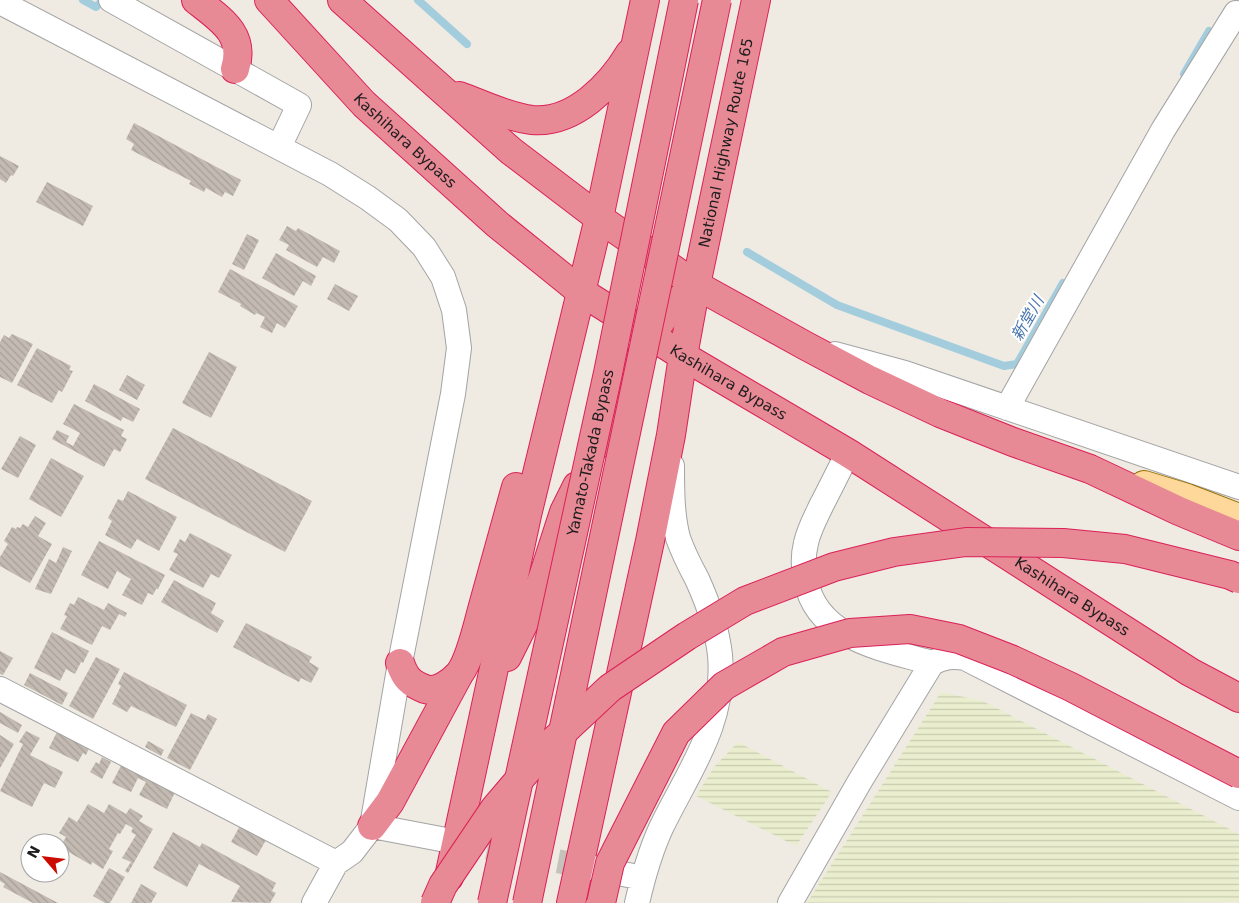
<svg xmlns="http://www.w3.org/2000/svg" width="1239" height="903" viewBox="0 0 1239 903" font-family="'DejaVu Sans','Noto Sans JP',sans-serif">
<defs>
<pattern id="farmland-rules" width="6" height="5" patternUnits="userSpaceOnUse" patternTransform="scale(1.25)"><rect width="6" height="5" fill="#eaeece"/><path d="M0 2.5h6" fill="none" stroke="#c8ccb0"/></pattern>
<pattern id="building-back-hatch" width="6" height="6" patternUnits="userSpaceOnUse" patternTransform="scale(1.25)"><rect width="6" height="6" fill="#c3bab2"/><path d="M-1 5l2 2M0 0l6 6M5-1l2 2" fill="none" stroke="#a79f99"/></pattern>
</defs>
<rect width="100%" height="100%" fill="#efebe3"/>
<path fill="url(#farmland-rules)" d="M941,692L983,701L1239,834V902L807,903Z
M738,742L832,792L796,846L696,796L714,767Z"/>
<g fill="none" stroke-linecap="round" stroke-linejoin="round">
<path stroke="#a3cddd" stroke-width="8" d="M83,0L96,7L100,3
M418,0L467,44
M1184,74L1209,31
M747,252L837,305L1004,366L1017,364L1063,283"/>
</g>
<path fill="url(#building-back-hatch)" d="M134,123L241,180L233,196L225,192L222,197L206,188L204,192L189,184L191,181L131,150L134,144L126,139Z
M0,156L19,166L13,176L11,175L6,183L0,179Z
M47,182L93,206L83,226L36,202Z
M287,226L296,231L298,228L340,251L334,263L323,257L317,267L286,250L289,245L279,240Z
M247,234L259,240L244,270L232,264Z
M276,253L316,276L311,286L303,281L294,296L262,278Z
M230,269L298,306L285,328L277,323L272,333L260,327L265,317L256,313L255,315L240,306L241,304L218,292Z
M335,284L358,296L349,311L327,299Z
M12,334L33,344L12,383L0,377V342L4,335L9,338Z
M37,348L71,366L69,370L73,371L62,392L59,390L52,403L17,385Z
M209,352L237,367L211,418L182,403Z
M127,375L145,385L137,400L119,390Z
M94,384L140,409L133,422L123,417L121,421L85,401Z
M74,404L124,430L121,436L127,439L120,452L114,449L104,467L52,439L57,430L69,436L66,442L73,446L80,433L63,424Z
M173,428L312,501L285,552L145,479Z
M20,436L36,445L18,478L1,469Z
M51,458L84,476L61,517L29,499Z
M128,491L177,517L159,551L137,539L131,549L105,535L112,521L108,518L118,499L123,501Z
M35,516L46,523L38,536L52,544L30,583L0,566V557L8,544L4,541L12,527L16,529L17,527L20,528L23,524L28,527Z
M190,533L232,555L219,578L211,574L203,588L169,570L178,554L173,552L180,539L185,542Z
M99,541L165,575L158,589H156L153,595L148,593L142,605L122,595L131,579L117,571L108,589L81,575Z
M63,547L72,551L51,594L35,589L49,559L56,563Z
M174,580L216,603L211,613L224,621L217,633L161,602Z
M78,597L104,610L108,603L127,613L125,617L119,614L110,630L102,626L92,645L60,629L67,616L64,615L70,603L74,605Z
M246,623L312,657L309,662L319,668L311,683L301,678L299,682L233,647Z
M52,632L89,651L83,663L81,662L75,674L66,669L60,681L34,668Z
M0,651L13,658L3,675L0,674Z
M96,657L120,669L93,719L69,706Z
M124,672L187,705L176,727L131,706L127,712L112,704L121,686L118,684Z
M30,673L68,693L62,705L24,685Z
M0,712L22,725L18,733L0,723Z
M191,713L205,720L208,714L217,719L190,770L167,758Z
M60,726L92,742L86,755L83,753L78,762L49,748Z
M26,731L40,738L30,755L63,772L55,788L44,783L32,807L0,791L23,744L19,742Z
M0,735L14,744L0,768Z
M148,741L164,750L161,756L145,747Z
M102,757L111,762L102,779L90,772L96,762L99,764Z
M124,760L177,788L167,809L139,795L146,782L138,778L131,792L112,783Z
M88,804L104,813L109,804L126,814L130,808L143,816L139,821L153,829L128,873L125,871L131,862L122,858L136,835L131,832L133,828L126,824L120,834L118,833L109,849L113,851L103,869L92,862L91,865L60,847L66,837L59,833L69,817L77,822Z
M241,824L267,838L257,856L231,842Z
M173,832L200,847L202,843L276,883L272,891L276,893L270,903L231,902L240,886L199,864L187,887L153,868Z
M109,868L125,877L110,903H105L93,896Z
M0,872L58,903H33L3,887L5,884L0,881Z
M141,884L157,893L151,903H131Z"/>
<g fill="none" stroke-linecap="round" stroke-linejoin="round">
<path stroke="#c5c2bb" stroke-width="24" stroke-dasharray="24 12" stroke-linecap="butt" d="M452,841L593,868"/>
<g stroke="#a4a4a4" stroke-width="26">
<path id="minor" d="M111,0L299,105L279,147
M0,2L330,174L368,198L398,220L424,247L443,277L454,310L459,348L453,394L400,663L372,826L352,852L336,863L314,903
M835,354L905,373L1239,487
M1007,408L1163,130L1236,13
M848,453C839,470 831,487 822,504C816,517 809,529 806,543C803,555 803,568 806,581C817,639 884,649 932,663
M0,689L336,863
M372,826L446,840
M593,868L643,878
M637,903C643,877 650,852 661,828C689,770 726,723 720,655C717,628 708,603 697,579C690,566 683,552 678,538C672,515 672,490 672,466
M790,903L860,781L932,663C944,657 952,656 965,658L1239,798"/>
</g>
<g stroke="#976d00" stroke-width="30">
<path id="major" d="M1144,485L1187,498L1239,518"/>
</g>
<g stroke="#db2157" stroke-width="30">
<g id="highway">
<path d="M196,0C220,19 246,34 235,69"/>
<path id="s1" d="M269,0L364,104L497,224L580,291L683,356L848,453L1190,672L1239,698"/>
<path d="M342,0L511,151L599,218L696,285L806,346L870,380L940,413L1013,442L1090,469L1179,511L1239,536"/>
<path d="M459,96C482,104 507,117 532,120C574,124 611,85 630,53"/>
<path d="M597,445L651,336L665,315L678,301L696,285"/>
<path d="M507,657L530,611L543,577L564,512L577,486"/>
<path d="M400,663C405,678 410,683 425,689C437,693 451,683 459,674C470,661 478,624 483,606C494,566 505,526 516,487"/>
<path d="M372,826L390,802L458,676"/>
<path d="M449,877L527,515L599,218L645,0"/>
<path id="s2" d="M571,903L650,541L671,435L683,356L696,285L756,0"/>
</g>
</g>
<use href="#minor" stroke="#fff" stroke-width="24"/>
<use href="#major" stroke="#fdd89a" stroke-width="28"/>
<use href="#highway" stroke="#e88996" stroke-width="28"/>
<g stroke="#db2157" stroke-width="30" stroke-linecap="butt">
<g id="highway-bridge">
<path d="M435,903L443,885L495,808L548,746L610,688L687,636L745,601L834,567L894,552L966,542L1063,543L1125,549L1230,575L1239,579"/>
<path id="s3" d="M492,903L608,373L684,0"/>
<path d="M527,903L717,0"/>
<path d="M601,903L610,863L676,733L724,686L783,652L850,633L910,629L959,639L1013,660L1071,687L1239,774"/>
</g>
</g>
<use href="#highway-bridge" stroke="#e88996" stroke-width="28"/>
</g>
<g text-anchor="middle" stroke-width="4" stroke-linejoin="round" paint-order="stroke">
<g font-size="15" fill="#1d1d1d" stroke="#fff">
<text dy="5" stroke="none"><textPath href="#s1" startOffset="196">Kashihara Bypass</textPath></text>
<text dy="5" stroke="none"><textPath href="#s2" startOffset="776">National Highway Route 165</textPath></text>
<text dy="5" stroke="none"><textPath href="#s1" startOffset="601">Kashihara Bypass</textPath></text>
<text dy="5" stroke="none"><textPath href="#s3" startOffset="461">Yamato-Takada Bypass</textPath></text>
<text dy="5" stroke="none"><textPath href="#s1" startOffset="1006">Kashihara Bypass</textPath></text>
</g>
<g font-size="16" font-style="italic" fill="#4976ae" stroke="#fff">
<text transform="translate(1027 318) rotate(-60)" y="6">新堂川</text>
</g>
</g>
<g transform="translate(45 858) rotate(298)"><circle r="24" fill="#ffffff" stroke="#a5a5a5"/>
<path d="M0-4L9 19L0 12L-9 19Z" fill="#cb0b00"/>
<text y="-8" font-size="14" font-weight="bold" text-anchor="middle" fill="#1d1d1d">N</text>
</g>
</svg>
